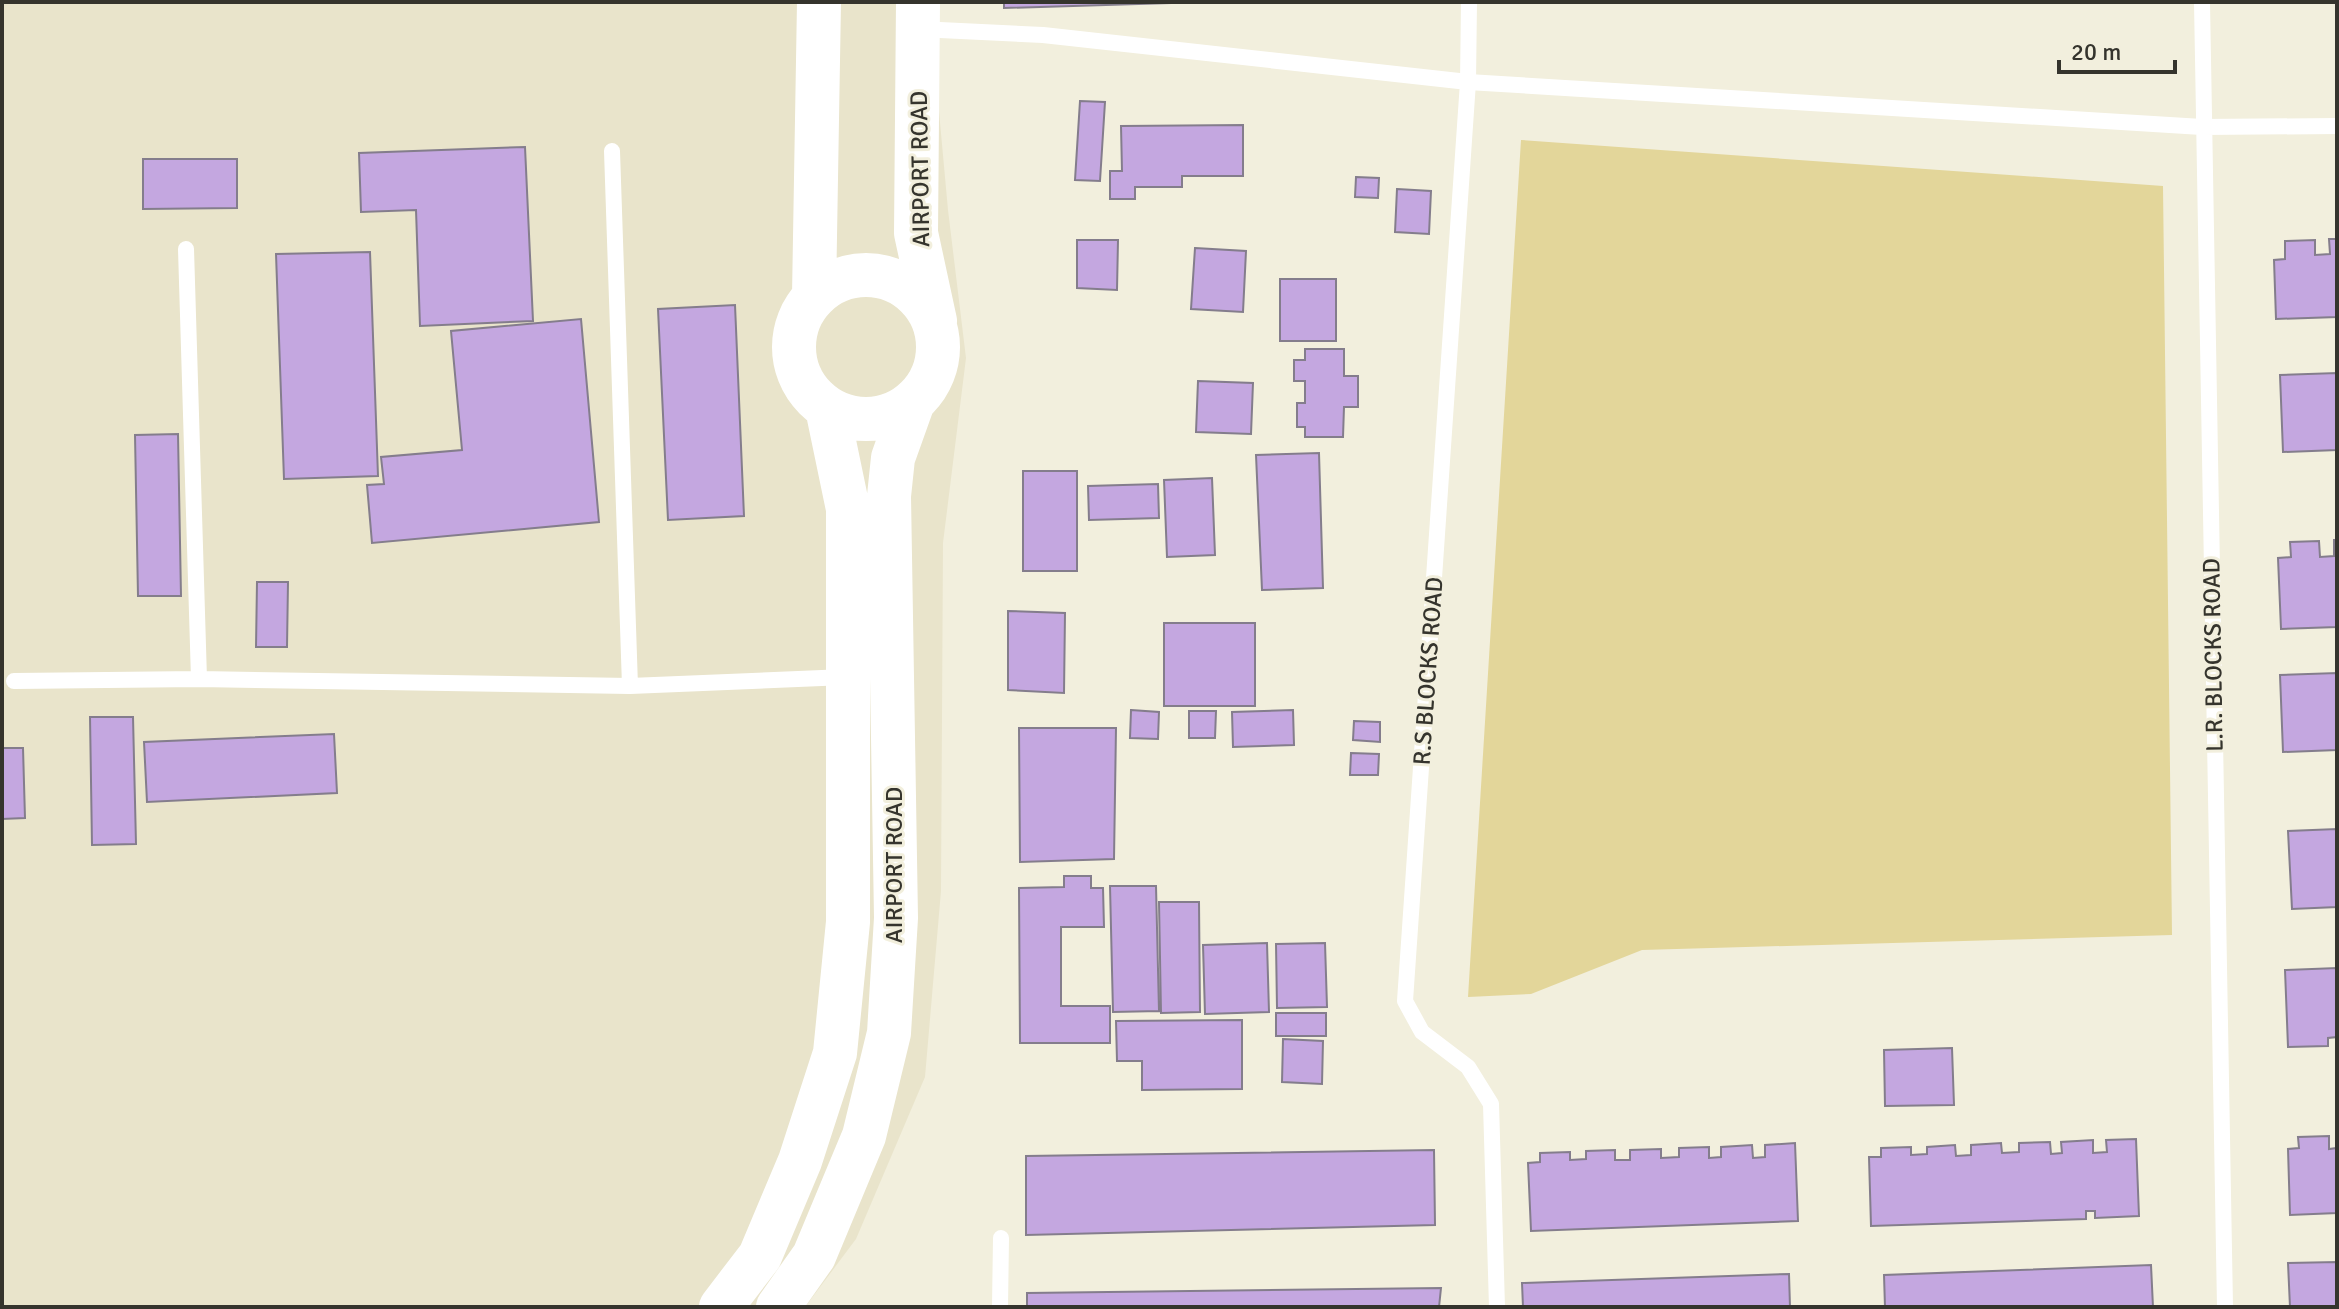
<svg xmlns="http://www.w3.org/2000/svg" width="2339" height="1309" viewBox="0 0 2339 1309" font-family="Signika,sans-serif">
<rect width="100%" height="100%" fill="#f2efdd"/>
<path fill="#e9e4cb" d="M2,2H929L948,210L966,358L943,543L941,891L925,1077L856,1239L805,1307H2Z"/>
<path fill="#e3d69a" d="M1521,140L2163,186L2172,935L1642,950L1531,994L1468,997Z"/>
<path fill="#c4a7e0" stroke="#847d8c" stroke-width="2" d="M1004,2H1204L1004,8Z
M1080,101L1105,102L1100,181L1075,180Z
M1243,125V176H1182V187H1135V199H1110V171H1122L1121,126Z
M525,147L533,321L420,326L416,210L361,212L359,153Z
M143,159H237V208L143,209Z
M1356,177L1379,178L1378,198L1355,197Z
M1397,189L1431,191L1429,234L1395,232Z
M2329,239H2337V317L2276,319L2274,260L2285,259V241L2315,240V255L2330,254Z
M1077,240H1118L1117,290L1077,288Z
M1195,248L1246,251L1243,312L1191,309Z
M370,252L378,476L284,479L276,254Z
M1280,279H1336V341H1280Z
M735,305L744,516L668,520L658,309Z
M581,319L599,522L372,543L367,485L384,484L381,457L462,450L451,331Z
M1305,349H1344V376H1358V407H1344L1343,437H1305V427H1297V403H1305V381H1294V360H1305Z
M2337,373V450L2283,452L2280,375Z
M1198,381L1253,383L1251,434L1196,432Z
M178,434L181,596H138L135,435Z
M1319,453L1323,588L1262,590L1256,455Z
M1023,471H1077V571H1023Z
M1212,478L1215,555L1167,557L1164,480Z
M1158,484L1159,518L1089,520L1088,486Z
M2334,540H2337V627L2281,629L2278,558L2291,557L2290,542L2319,541L2320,557L2334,556Z
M257,582H288L287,647H256Z
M1008,611L1065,613L1064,693L1008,690Z
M1164,623H1255V706H1164Z
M2337,673V750L2283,752L2280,675Z
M1131,710L1159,712L1158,739L1130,738Z
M1293,710L1294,745L1233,747L1232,712Z
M1189,711H1216L1215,738H1189Z
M90,717H133L136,844L92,845Z
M1354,721L1380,722V742L1353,740Z
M1019,728H1116L1114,859L1020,862Z
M334,734L337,793L147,802L144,742Z
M2,748H23L25,818L2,819Z
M1351,753L1379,754L1378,775H1350Z
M2337,829V907L2292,909L2288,831Z
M1064,876H1091V888H1103L1104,927H1061V1006H1110V1043H1020L1019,888L1064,887Z
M1110,886H1156L1159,1011L1113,1012Z
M1159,902H1199L1200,1012L1161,1013Z
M1267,943L1269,1012L1205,1014L1203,945Z
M1325,943L1327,1007L1277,1008L1276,944Z
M2337,968V1037L2328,1038V1046L2288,1047L2285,970Z
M1276,1013H1326V1036H1276Z
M1242,1020V1089L1142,1090V1061H1117L1116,1021Z
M1283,1039L1323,1041L1322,1084L1282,1082Z
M1952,1048L1954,1105L1885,1106L1884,1050Z
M2329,1136V1149L2337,1148V1213L2290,1215L2288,1149L2299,1148L2298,1137Z
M2136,1139L2139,1216L2095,1218V1211H2086V1219L1871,1226L1869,1157H1881V1148L1911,1147V1155L1927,1154V1147L1955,1145L1956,1156L1971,1155V1145L2001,1143L2002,1153L2019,1152V1143L2050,1142L2051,1154L2062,1153L2061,1142L2093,1140V1153L2107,1152L2106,1140Z
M1795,1143L1798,1221L1531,1231L1528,1163L1540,1162V1153L1570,1152V1160L1586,1159V1151L1615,1150V1160H1630V1150L1661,1149V1158L1679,1157V1148L1709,1147V1158L1721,1157V1147L1752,1145L1753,1158L1765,1157V1145Z
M1434,1150L1435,1225L1026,1235V1156Z
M2337,1262V1307H2290L2288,1263Z
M2151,1265L2153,1307H1885L1884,1275Z
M1789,1274L1790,1307H1523L1522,1283Z
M1441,1288L1439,1307H1027V1293Z"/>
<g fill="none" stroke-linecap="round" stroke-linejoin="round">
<path stroke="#fff" stroke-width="16" d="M1469,2L1468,82L1405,1001L1422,1032L1468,1067L1491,1104L1497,1307
M2202,2L2225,1307
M919,29L1043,35L1468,82L2202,127L2337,126
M612,151L630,686
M186,249L199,679
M14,681L199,679L630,686L846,677
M1000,1307L1001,1238"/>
<path stroke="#fff" stroke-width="44" d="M918,2L916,233L935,321
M794 347a72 72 0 1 1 144 0a72 72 0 1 1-144 0Z
M814,296L819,2
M721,1307L760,1256L800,1161L835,1053L848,922V509L827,408
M778,1307L814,1256L864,1136L889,1033L896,918L889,496L893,458L913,402"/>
</g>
<g text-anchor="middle" stroke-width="6" stroke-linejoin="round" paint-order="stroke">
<g font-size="24" fill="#35342d" stroke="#f2efdd">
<text transform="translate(920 169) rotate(-91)" y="8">AIRPORT ROAD</text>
<text transform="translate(2213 655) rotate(-91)" y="8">L.R. BLOCKS ROAD</text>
<text transform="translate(1428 671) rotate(-86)" y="8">R.S BLOCKS ROAD</text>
<text transform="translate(894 865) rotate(-90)" y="8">AIRPORT ROAD</text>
</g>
</g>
<rect width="2339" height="1309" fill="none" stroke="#35342d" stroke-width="8"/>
<path d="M2059 60v12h116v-12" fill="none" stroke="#35342d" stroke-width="4"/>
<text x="2071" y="60" font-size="24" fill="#35342d" stroke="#f2efdd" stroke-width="6" paint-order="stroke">20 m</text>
</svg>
